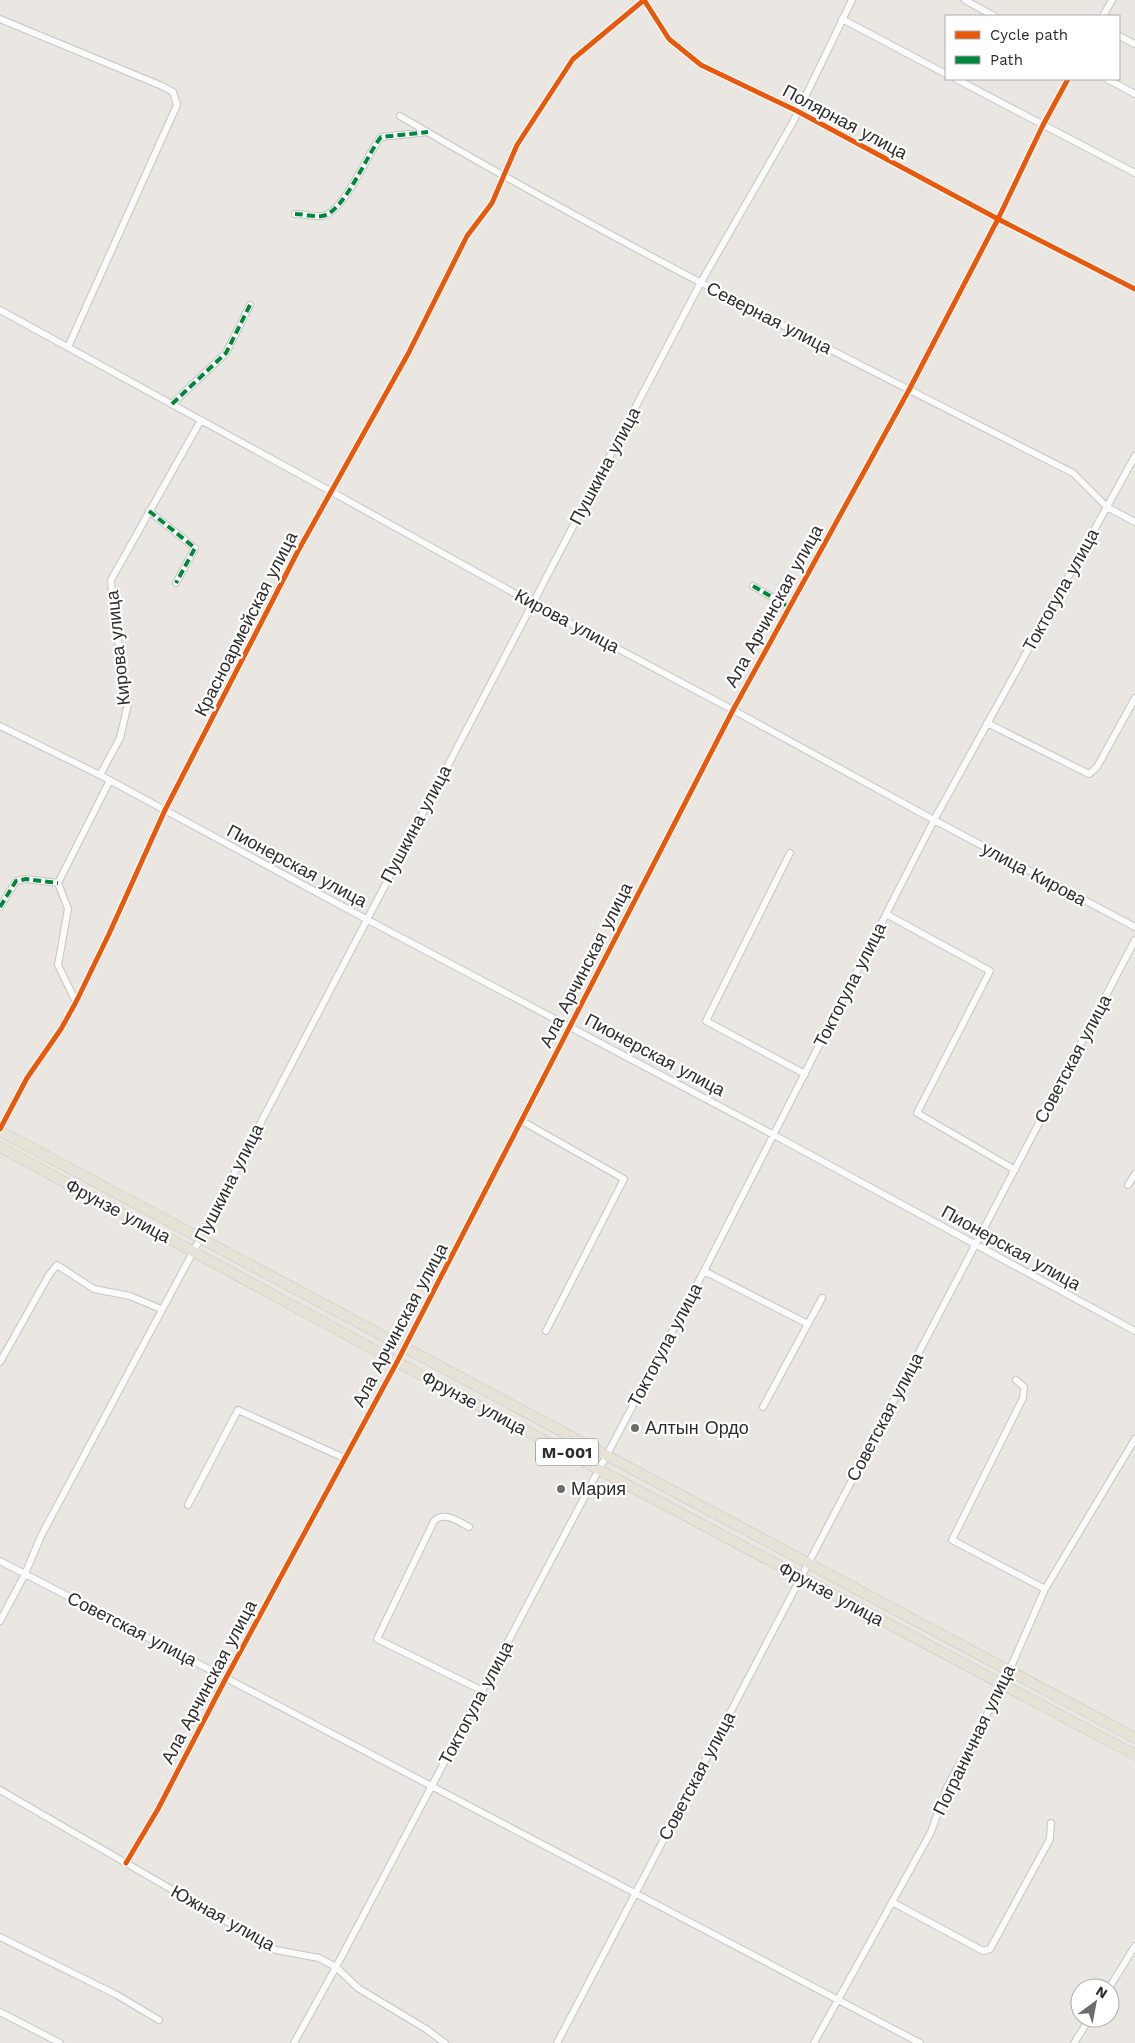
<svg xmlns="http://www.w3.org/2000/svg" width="1135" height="2043" viewBox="0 0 1135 2043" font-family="'Work Sans',sans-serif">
<rect width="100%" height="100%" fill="#eae6e2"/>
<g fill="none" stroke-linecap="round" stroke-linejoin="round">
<g stroke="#c6c4c4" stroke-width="8">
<path id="minor" d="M965,0L994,16
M1103,16L1112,0
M0,19L162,86L173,92L177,105L68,347
M842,19L946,74
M1119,36L1135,44
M956,79L1135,173
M1107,79L1135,94
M400,116C618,245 847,358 1073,473L1107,507L1135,522
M295,214C303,214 314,217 322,216C344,213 367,154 381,137L428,132
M0,310L332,492L532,603L733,710L934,820L1135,927
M172,404L226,353L250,305
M149,511L195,548L176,583
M753,586L789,607
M987,723L1089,774L1097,767L1135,698
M0,726L100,775L366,919L774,1135L1135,1331
M100,775L120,738L128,704L113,610L111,580L201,420
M790,853L706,1021L805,1074
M0,907L16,881L26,879L58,883
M886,914L990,971L917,1113L1015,1170
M76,1002L58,965L68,909L58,883L110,780
M522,1121L624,1179L546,1331
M0,1129L27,1078L61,1029L76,1002L109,934L165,810L298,551L408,354L467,236L492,203L517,145L573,59L644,0L669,39L701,65L797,111L998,219L1135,289
M1128,1185L1135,1174
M704,1271L808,1324
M0,1362L49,1275L57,1265L94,1289L130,1296L161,1309
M1016,1380L1024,1387L1023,1398L952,1540L1045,1589
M763,1407L822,1298
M188,1505L238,1410L344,1458
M469,1527C458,1521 444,1511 434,1521L377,1639L483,1691
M0,1561L226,1678L920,2043
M0,1621L25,1574L41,1536L193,1252L701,282L793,122L852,0
M0,1790L276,1950L319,1958L336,1967L358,1988L426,2029L445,2043
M126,1863L158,1809L226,1678L397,1362L733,710L909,390L998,219L1043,125L1068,79
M892,1902L983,1951L990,1949L1050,1839L1051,1823
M0,1937L117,1995L159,2020
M1109,1988L1135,1946
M0,2012L60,2043
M294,2043L336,1967L704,1271L934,820L1135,456
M557,2043L1135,940
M814,2043L931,1832L947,1787L1003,1685L1045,1589L1135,1439
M1074,2043L1090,2018"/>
</g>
<g stroke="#c6c4c2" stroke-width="11">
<path id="primary" d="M0,1131L1135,1738
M0,1147L397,1362L1135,1755"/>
</g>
<use href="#minor" stroke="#fcfbfb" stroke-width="6"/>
<use href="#primary" stroke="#e6e2d6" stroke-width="10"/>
<path stroke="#00873e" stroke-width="4" stroke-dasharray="8 4" stroke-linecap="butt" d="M295,214C303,214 314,217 322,216C344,213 367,154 381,137L428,132
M172,404L226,353L250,305
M149,511L195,548L176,583
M753,586L789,607
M0,907L16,881L26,879L58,883"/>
<g stroke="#fff" stroke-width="8">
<path id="cycleway" d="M0,1129L27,1078L61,1029L76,1002L109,934L165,810L298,551L408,354L467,236L492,203L517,145L573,59L644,0L669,39L701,65L797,111L998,219L1135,289
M126,1863L158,1809L226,1678L397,1362L733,710L909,390L998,219L1043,125L1068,79"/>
</g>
<use href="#cycleway" stroke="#e8590c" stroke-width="5"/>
</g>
<g fill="#6e6d6c" stroke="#fff" stroke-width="2">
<circle cx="635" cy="1428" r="5"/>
<circle cx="561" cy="1489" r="5"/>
</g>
<g text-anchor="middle" stroke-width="4.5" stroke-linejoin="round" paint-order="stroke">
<rect fill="#fff" stroke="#6b6b6b" stroke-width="1" x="536" y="1438.5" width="62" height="27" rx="4"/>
<g font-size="16" font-weight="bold" fill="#2c2c2c">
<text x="567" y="1458">M-001</text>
</g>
<g font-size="18" fill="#2c2c2c" stroke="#fff">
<text transform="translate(845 122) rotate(28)" y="6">Полярная улица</text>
<text transform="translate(769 318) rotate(27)" y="6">Северная улица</text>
<text transform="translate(605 466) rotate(-62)" y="6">Пушкина улица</text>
<text transform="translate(1061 590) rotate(-61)" y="6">Токтогула улица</text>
<text transform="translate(774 606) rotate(-61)" y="6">Ала Арчинская улица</text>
<text transform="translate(567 621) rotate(28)" y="6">Кирова улица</text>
<text transform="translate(246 624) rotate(-63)" y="6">Красноармейская улица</text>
<text transform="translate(118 648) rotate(-96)" y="6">Кирова улица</text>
<text transform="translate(416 824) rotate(-62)" y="6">Пушкина улица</text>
<text transform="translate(297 866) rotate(28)" y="6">Пионерская улица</text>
<text transform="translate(1034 874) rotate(28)" y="6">улица Кирова</text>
<text transform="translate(586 965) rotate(-63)" y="6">Ала Арчинская улица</text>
<text transform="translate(850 985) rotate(-63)" y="6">Токтогула улица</text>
<text transform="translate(655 1055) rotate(28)" y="6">Пионерская улица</text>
<text transform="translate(1073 1059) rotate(-62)" y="6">Советская улица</text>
<text transform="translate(229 1183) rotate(-63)" y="6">Пушкина улица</text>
<text transform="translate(118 1211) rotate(28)" y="6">Фрунзе улица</text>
<text transform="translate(1011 1248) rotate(29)" y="6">Пионерская улица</text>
<text transform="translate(400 1325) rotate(-62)" y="6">Ала Арчинская улица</text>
<text transform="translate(665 1345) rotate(-62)" y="6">Токтогула улица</text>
<text transform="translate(474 1403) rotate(28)" y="6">Фрунзе улица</text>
<text transform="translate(885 1417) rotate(-62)" y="6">Советская улица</text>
<text transform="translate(831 1594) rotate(28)" y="6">Фрунзе улица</text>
<text transform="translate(132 1629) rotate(27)" y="6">Советская улица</text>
<text transform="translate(209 1682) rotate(-62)" y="6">Ала Арчинская улица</text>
<text transform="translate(476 1703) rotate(-62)" y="6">Токтогула улица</text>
<text transform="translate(974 1740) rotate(-64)" y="6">Пограничная улица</text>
<text transform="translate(697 1776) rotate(-62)" y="6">Советская улица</text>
<text transform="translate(223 1918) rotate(29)" y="6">Южная улица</text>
</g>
<g font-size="18" fill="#2c2c2c" stroke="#fff" text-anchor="start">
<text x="645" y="1434">Алтын Ордо</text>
<text x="571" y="1495">Мария</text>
</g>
</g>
<rect x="945" y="15" width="175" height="65" fill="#ffffff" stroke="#ababab"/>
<rect x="955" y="31" width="25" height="8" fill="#e8590c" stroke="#ababab"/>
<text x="990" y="40" font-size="15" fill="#2c2c2c">Cycle path</text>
<rect x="955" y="56" width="25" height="8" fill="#00873e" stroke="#ababab"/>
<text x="990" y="65" font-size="15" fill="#2c2c2c">Path</text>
<g transform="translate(1095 2003) rotate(32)"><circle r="24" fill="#ffffff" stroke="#ababab"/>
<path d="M0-4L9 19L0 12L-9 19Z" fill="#6e6d6c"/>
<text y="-8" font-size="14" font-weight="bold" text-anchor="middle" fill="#2c2c2c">N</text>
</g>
</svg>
